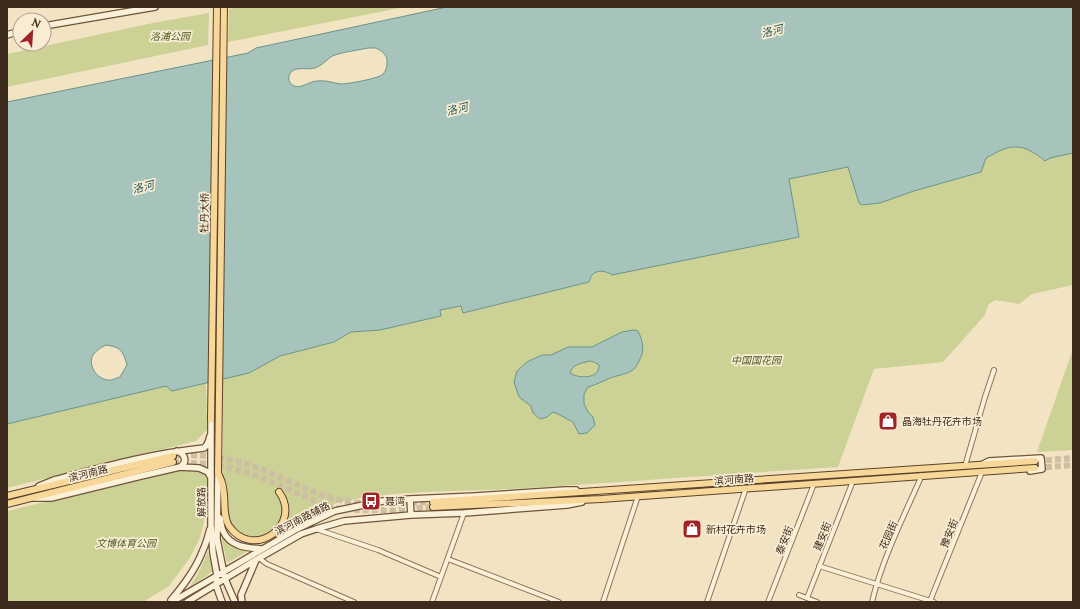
<svg xmlns="http://www.w3.org/2000/svg" width="1080" height="609" viewBox="0 0 1080 609" font-family="Lora,'Noto Sans SC',serif">
<rect width="100%" height="100%" fill="#f2e3c3"/>
<path fill="#ccd196" d="M239,7H405L228,42L229,9Z
M209,13L208,45L7,87V54L153,23Z
M1019,147L1035,153L1045,161L1050,158L1073,153V285L1032,294L1019,304L995,300L988,305L985,315L943,362L874,369L838,467C729,474 621,482 512,489C456,492 396,490 341,502C318,508 296,521 277,535C290,520 293,507 282,490L277,493C279,498 282,502 283,507C285,536 242,549 230,522C225,510 229,498 227,485C227,481 223,478 223,474C222,471 223,466 223,462V379L249,373L280,356L334,342L351,332H362L441,316L440,310L461,306L463,313L589,282C594,272 597,270 608,271L799,237L789,179L848,167L859,203H880L914,191L981,172L986,158L1004,148Z
M1073,349V450L1037,452Z
M206,383L207,430L196,441L7,488V424L166,386L172,391Z
M199,470L205,473L208,481L204,521L200,538L189,559L169,586L143,602H7V511L173,471Z
M221,536C230,547 237,549 250,550L227,563Z
M208,551L213,571L189,588C197,576 203,564 208,551Z"/>
<path fill="#a6c4bb" stroke="#6b9489" fill-rule="evenodd" d="M447,7H1073V153L1050,158L1045,161C1033,151 1020,143 1004,149C998,151 992,155 986,158L981,172L914,191L880,203L862,205L859,203L848,167L789,179L799,237L612,275C606,271 598,269 592,275C591,277 590,279 589,282L463,313L461,306L440,310L441,316L380,330L351,332L334,342L280,356L249,373L172,391L166,386L7,424V102L248,53L256,48ZM368,48H376C382,51 388,55 387,63C387,68 385,74 380,76C374,79 348,84 341,84C333,83 326,80 317,81C310,81 301,89 294,86C287,83 287,73 294,70C300,67 309,70 315,68C324,65 328,57 335,55C343,52 359,50 368,48ZM106,345C121,347 123,351 127,365L120,377C116,378 111,381 108,380C97,379 89,367 92,357C95,351 100,348 106,345Z
M633,330L638,331C643,341 645,351 639,361C638,363 636,367 634,369C627,375 616,375 608,379C601,382 595,385 588,387L584,394V404L588,412L593,417L595,425L587,433L579,434L573,422C566,419 560,414 553,412L547,417L540,419L533,413L531,406L519,397L514,382L517,371L527,362L542,355H551L568,347H592L622,332ZM590,361L594,362L599,365C600,379 579,379 570,373C572,364 582,363 590,361Z"/>
<g fill="none" stroke-linecap="round" stroke-linejoin="round">
<path stroke="#cebea2" stroke-width="6" stroke-dasharray="6 3" stroke-linecap="butt" d="M173,456C205,453 236,459 266,471C302,485 326,503 367,503
M1037,461L1073,458
M173,462L214,464L245,472L265,479L321,504L334,508L358,510H394L433,507
M1037,468L1073,465
M384,503L433,502"/>
<g stroke="#8e7358" stroke-width="6">
<path id="minor" d="M965,466L985,397L994,370
M316,529L378,550L441,577
M259,558L267,564L354,602
M448,559L559,602
M819,566L934,602
M799,595L817,602
M807,598L853,481
M930,601L982,472
M432,602L464,513
M603,602L638,496
M707,602L746,488
M768,602L814,484
M872,602C882,559 904,516 922,475"/>
</g>
<g stroke="#70543b" stroke-width="8">
<path id="secondary" d="M44,26L155,7
M7,35L20,31
M211,419V525L213,553L217,575L216,585L222,602
M177,451C185,454 188,462 180,467
M983,464L989,461L1041,458L1042,469L1030,471
M218,475L217,539L225,579L235,602
M39,486L54,480C103,467 153,453 204,448C208,445 209,440 210,436
M34,498H51L141,476L180,467L199,468L208,472L210,476
M410,499L411,515
M220,518C221,522 221,527 223,531C230,547 247,548 262,549
M171,600C184,585 196,569 203,550C206,544 208,536 210,529
M172,602L297,529L335,511L383,501L410,499L475,496L566,490H576
M187,602L259,558L301,534L316,529L344,521L411,515L464,513L567,505L582,502
M242,602L241,595L256,560"/>
</g>
<g stroke="#5b412d" stroke-width="8">
<path id="primary" d="M224,7L218,473C220,478 223,483 223,488C226,500 222,515 229,526C253,561 303,525 279,492
M211,419L217,7
M7,496L173,456
M433,502L1035,461
M7,504L173,462
M433,507L601,499L1035,468"/>
</g>
<use href="#minor" stroke="#fbf0d8" stroke-width="4"/>
<use href="#secondary" stroke="#fbf0d8" stroke-width="5.5"/>
<use href="#primary" stroke="#f7d899" stroke-width="6"/>
</g>
<defs>
<g id="shop-square" transform="scale(1)"><rect x="-9" y="-9" width="18" height="18" rx="4" fill="#a22327" stroke="#f8edd4"/><path d="M-5-2.5h2.3a2.7 3.5 0 0 1 5.4 0H5L5.5 6h-11ZM-1.5-2.5h3a1.5 2.3 0 0 0-3 0Z" fill="#fff"/></g>
<g id="bus-square" transform="scale(1)"><rect x="-9" y="-9" width="18" height="18" rx="4" fill="#a22327" stroke="#f8edd4"/><path d="M-5-6H5V4H4V6H2V4H-2V6H-4V4H-5ZM-3.5-4V0h7V-4ZM-3.5 1.2v1.5H-2V1.2ZM2 1.2v1.5H3.5V1.2Z" fill="#fff"/></g>
</defs>
<g fill-rule="evenodd">
<use href="#shop-square" x="888" y="421"/>
<use href="#bus-square" x="371" y="501"/>
<use href="#shop-square" x="692" y="529"/>
</g>
<g text-anchor="middle" stroke-width="3.5" stroke-linejoin="round" paint-order="stroke">
<g font-size="10" font-style="italic" fill="#4e5b22" stroke="#f8edd4">
<text x="170" y="40">洛浦公园</text>
<text x="756" y="364">中国国花园</text>
<text x="126" y="547">文博体育公园</text>
</g>
<g font-size="10" fill="#3d2c1d" stroke="#f8edd4">
<text transform="translate(204 213) rotate(-89)" y="4">牡丹大桥</text>
<text transform="translate(88 473) rotate(-14)" y="4">滨河南路</text>
<text transform="translate(734 479) rotate(-4)" y="4">滨河南路</text>
<text transform="translate(201 502) rotate(-91)" y="4">解放路</text>
<text transform="translate(302 518) rotate(-27)" y="4">滨河南路辅路</text>
<text transform="translate(949 533) rotate(-68)" y="4">豫安街</text>
<text transform="translate(888 535) rotate(-67)" y="4">花园街</text>
<text transform="translate(822 536) rotate(-68)" y="4">建安街</text>
<text transform="translate(784 540) rotate(-69)" y="4">泰安街</text>
</g>
<g font-size="10" fill="#3d2c1d" stroke="#f8edd4" text-anchor="start">
<text x="902" y="425">晶海牡丹花卉市场</text>
<text x="385" y="505">聂湾</text>
<text x="706" y="533">新村花卉市场</text>
</g>
<g font-size="11" font-style="italic" fill="#2c5e59" stroke="#f8edd4">
<text transform="translate(772 31) rotate(-14)" y="4">洛河</text>
<text transform="translate(457 109) rotate(-14)" y="4">洛河</text>
<text transform="translate(143 187) rotate(-14)" y="4">洛河</text>
</g>
</g>
<rect width="1080" height="609" fill="none" stroke="#3d2c1d" stroke-width="16"/>
<g transform="translate(32 32) rotate(25)"><circle r="19" fill="#f8edd4" stroke="#ada08b"/>
<path d="M0-3L7 15L0 10L-7 15Z" fill="#a22327"/>
<text y="-6" font-size="11" font-weight="bold" text-anchor="middle" fill="#3d2c1d">N</text>
</g>
</svg>
